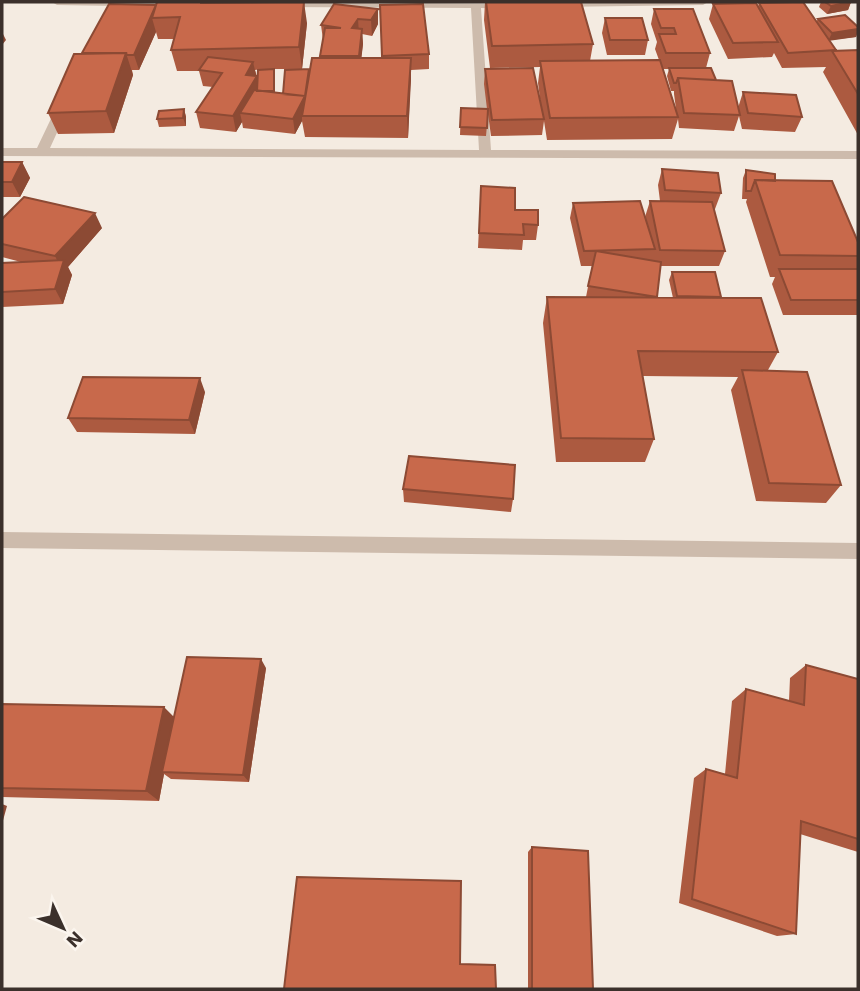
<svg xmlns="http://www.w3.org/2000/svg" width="860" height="991" viewBox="0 0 860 991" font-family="'Work Sans',sans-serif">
<rect width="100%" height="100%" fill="#f4ebe1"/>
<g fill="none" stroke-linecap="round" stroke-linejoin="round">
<path fill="#cdbbac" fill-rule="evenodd" d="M52,2H181L183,4L178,7L57,5Z
M279,2L511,4L512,6L507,9L481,8L491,150L858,151V159L2,156V148H37L58,104L64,101L70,104L50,148L479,150L471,8L283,7L279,6Z
M559,2H708L703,5L555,7V3Z
M2,532L858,543V559L2,548Z"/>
</g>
<path fill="#ac5a40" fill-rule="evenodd" d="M485,2L593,44L590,61L659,60L655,49L657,42L651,24L654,9L710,53L706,68L738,108L743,92L802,117L795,132L742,129L739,116L734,131L679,128L678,119L672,139L547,140L544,121L542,135L491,136L488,114L486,136L460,135L461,108L487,109L484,84L485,69L541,106L538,83L540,67L490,68L484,20ZM663,69H669L667,76L671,91H674V94L676,109Z
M821,2H851L848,10L827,14L819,7Z
M204,3L307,23L302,69H274L275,93L283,94L310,72L321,58L323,40L321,25L378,9V24L372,36L362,34L363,44L361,58H382L380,5L429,54V69L411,70L408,138L305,137L302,121L295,134L243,128L242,122L236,132L200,128L196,112L213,87L203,86L199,71H177L171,50L174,39H158L156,32L139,70H132L133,75L114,133L58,134L48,113L82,54L156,5ZM262,69L258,80L255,70Z
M759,3L816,22L818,19L858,27V32L856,37L829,40L836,50H858V135L823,72L826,67L782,68L774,53L772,57L728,59L709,19L713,4L758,7Z
M605,18L648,40L645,55H607L602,33Z
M184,109L186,117V126L159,127L157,119Z
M2,162H22L30,178L20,197H2Z
M662,169L721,193L715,209H713L725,251L719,266H660L657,297L673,298L669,280L672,272L721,297V298L778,352L768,370L841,485L826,503L756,501L731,390L738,377L643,376L654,439L645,462H556L543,323L547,297H586L592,266H581L570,218L573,203L645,217L650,201H660L658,185Z
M746,170L775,181L858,242V267L857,269H858V315H783L772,284L775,277H770L746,202L747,199H742L743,178Z
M481,186L538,225L536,240H523L522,250L478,248Z
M2,219L102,228L68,267L72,275L63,304L2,307V263L21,262L2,257Z
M205,392L195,434L77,432L68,418Z
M403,489L513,499L511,512L404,502Z
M806,665L858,679V852L800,834L796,934L777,936L679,903L694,778L706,769L725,774L732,701L746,689L789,701L790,678Z
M266,668L249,782L171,779L164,774L159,801L2,797V704L174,717Z
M532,847L593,989H528V852Z"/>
<path fill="#8c4a34" d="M304,2L307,23L302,69L299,47Z
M851,2L848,10L827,14L831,6Z
M157,5L152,18L156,32L139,70L134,55Z
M378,9V24L372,36L371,20Z
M358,19L359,34L352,28Z
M362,29L363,44L360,71L359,56Z
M858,29L856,37L828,41L832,33Z
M2,32L6,40L2,45Z
M126,53L133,75L114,133L106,111Z
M411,58V80L408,138L407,116Z
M253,62L260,91L240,113L242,122L236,132L233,116L246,75Z
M305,96L302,116V121L295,134L293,119Z
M184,109L186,117V126L183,118Z
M22,162L30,178L20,197L12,182Z
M95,213L102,228L68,267L72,275L63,304L55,289L61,268L55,256Z
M200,378L205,392L195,434L189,420Z
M261,659L266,668L249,782L243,775Z
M164,707L176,719L162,772L164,774L159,801L146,791Z
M2,804L7,806L2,824Z"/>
<path fill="#c8694b" stroke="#8c4a34" stroke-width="2" d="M157,2H201V3L304,2L299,47L171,50L180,17L152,18Z
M486,2H581L593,44L492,46Z
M803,2L836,50L788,53L759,3Z
M825,2H851L831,6Z
M756,3L778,42L733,43L713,4Z
M109,4L156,5L134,55H127L126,53H82Z
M334,4L378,9L371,20L358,19L352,28L362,29L359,56H320L325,28H341L321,25Z
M423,4L429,54L382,56L380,5Z
M654,9H693L710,53H666L659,34H676L674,28H661Z
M845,15L858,27V29L832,33L818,19Z
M605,18H642L648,40H610Z
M858,50V94L832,51Z
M126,53L106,111L48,113L74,54Z
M208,57L253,62L246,75L257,76L233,116L196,112L222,73L199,70Z
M312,58H411L407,116H302Z
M660,60L678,117L550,118L540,61Z
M533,68L544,119L492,120L485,69Z
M669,68H711L716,80L678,78L676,83H674Z
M274,69V91H257L258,70Z
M309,69L305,96L283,94L285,70Z
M678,78L732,81L740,115L684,113Z
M254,90L305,96L293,119L240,113Z
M743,92L796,95L802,117L748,113Z
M461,108L488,109L487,128L460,127Z
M184,109L183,118L157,119L159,111Z
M2,162H22L12,182H2Z
M662,169L718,173L721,193L665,190Z
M746,170L775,174V181L755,180L751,191H746Z
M755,180L832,181L858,242V256L780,255Z
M481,186L515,188V210H538V225L523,224L524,235L479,233Z
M24,197L95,213L55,256L2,244V219Z
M640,201L655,249L584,251L573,203Z
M650,201L712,202L725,251L660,250Z
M596,251L661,262L657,297L588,286Z
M64,260L55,289L2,292V263Z
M779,269H858V300H791Z
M672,272H715L721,297L677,296Z
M547,297L761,298L778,352L638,351L654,439L561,438Z
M742,370L807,372L841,485L769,483Z
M83,377L200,378L189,420L68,418Z
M409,456L515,465L513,499L403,489Z
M187,657L261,659L243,775L162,772Z
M806,665L858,679V839L801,821L796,934L692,899L706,769L737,778L746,689L804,705Z
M2,704L164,707L146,791L2,788Z
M532,847L588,851L593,989H532Z
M297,877L461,881L460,964L495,965L496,989H284Z"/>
<rect width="860" height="991" fill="none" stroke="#3b302b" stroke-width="7"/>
<g transform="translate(63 928) rotate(134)" stroke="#fbf5ee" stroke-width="5" paint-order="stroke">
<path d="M0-5L12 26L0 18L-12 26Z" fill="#3b302b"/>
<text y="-10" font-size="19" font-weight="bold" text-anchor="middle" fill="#3b302b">N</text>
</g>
</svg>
